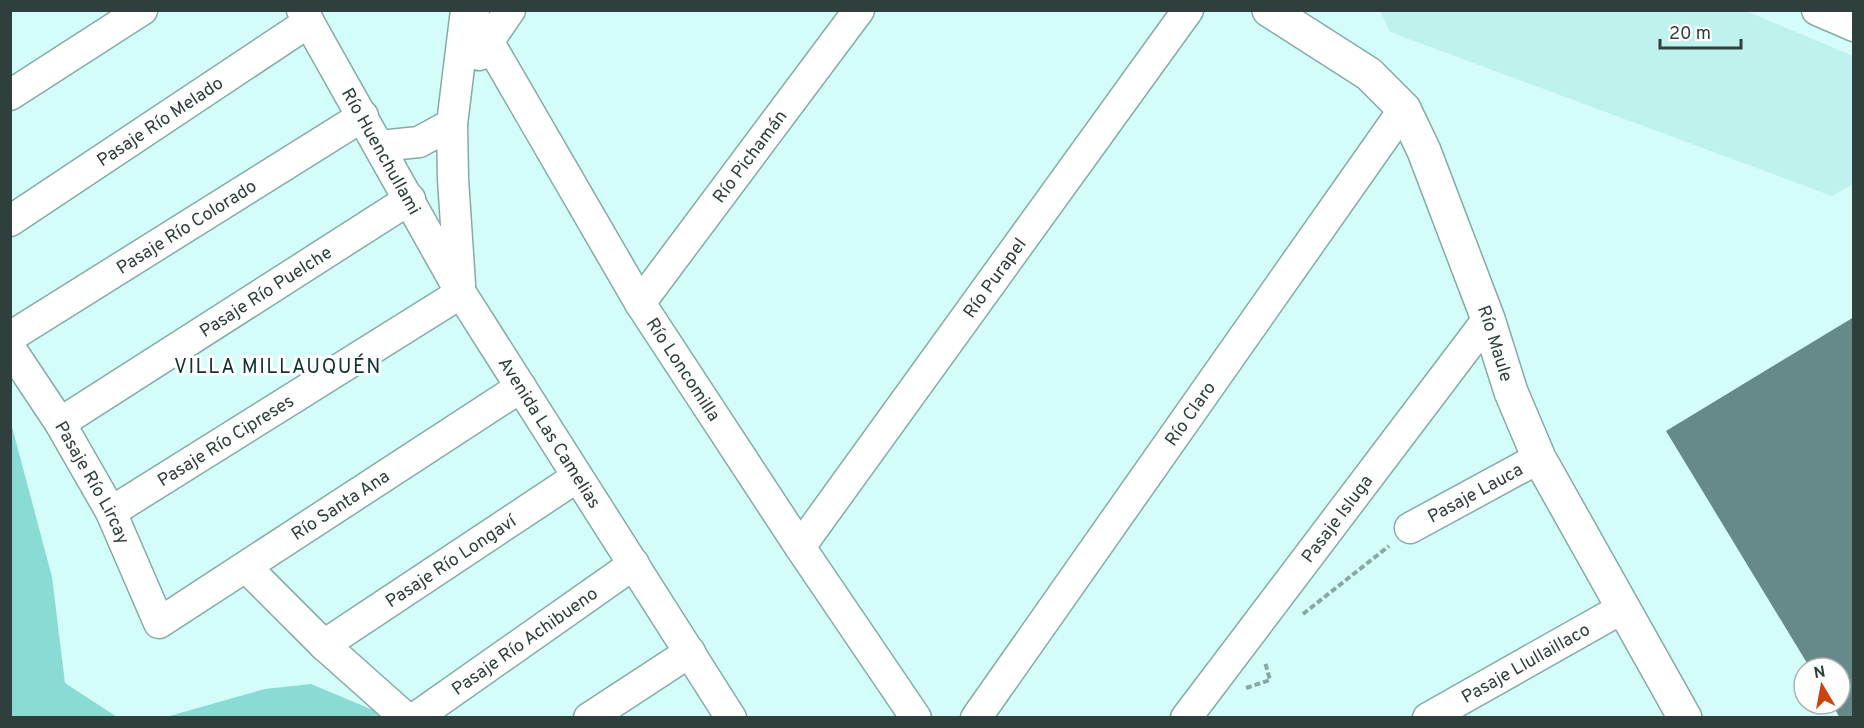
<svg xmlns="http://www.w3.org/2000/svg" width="1864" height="728" viewBox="0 0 1864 728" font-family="Overpass,sans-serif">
<rect width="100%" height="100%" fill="#d4fdf9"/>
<path fill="#c0f2ed" d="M1380,11H1746L1853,56V184L1832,196L1390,32Z"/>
<path fill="#89dbd4" d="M11,423L52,577L65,683L117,717H11Z
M311,684L373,710L380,717H166L265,689Z"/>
<path fill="#658a87" d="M1854,317V718H1840L1832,704H1840V668H1810L1666,431Z"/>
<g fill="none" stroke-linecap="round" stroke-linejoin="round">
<g stroke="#85aba7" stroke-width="33">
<g id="minor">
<path id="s1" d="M302,10L461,293L731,718"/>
<path id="s2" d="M470,10L640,303L800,547L916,718"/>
<path d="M1817,10L1854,26"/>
<path d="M479,55L510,10"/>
<path d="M10,95L142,10"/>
<path d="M380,146L419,142L452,124"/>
<path id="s3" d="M10,221L309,22"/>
<path d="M460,284L453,179L452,124L466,10"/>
<path id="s4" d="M640,303L859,10"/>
<path id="s5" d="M10,337L363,116"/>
<path id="s6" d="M10,348L60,423L111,512L159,623L521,387"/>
<path id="s7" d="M60,423L410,199"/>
<path id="s8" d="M111,512L461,293"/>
<path id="s9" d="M1410,528L1539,458"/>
<path id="s10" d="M800,547L1188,10"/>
<path d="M246,567L324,645L406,718"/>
<path id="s11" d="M324,645L577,477"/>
<path id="s12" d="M415,718L634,564"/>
<path d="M589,718L690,652"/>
<path id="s13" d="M976,718L1404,109"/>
<path id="s14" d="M1186,718L1488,319"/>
<path id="s15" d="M1428,718L1623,608"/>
</g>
</g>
<g stroke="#85aba7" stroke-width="36">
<g id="tertiary">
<path id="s16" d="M1269,10L1369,74L1404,109L1424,151L1488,319L1511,392L1539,458L1685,718"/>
</g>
</g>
<path stroke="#89a7a4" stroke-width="4" stroke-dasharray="6 3" stroke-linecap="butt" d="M1303,614L1389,546
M1246,688L1270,680L1265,662"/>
<use href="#minor" stroke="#fff" stroke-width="30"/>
<use href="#tertiary" stroke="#fff" stroke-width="33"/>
</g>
<g text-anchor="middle" stroke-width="6" stroke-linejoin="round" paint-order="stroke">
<g font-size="18" fill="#2e3f3d" stroke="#fff">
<text dy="6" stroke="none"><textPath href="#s3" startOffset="180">Pasaje Río Melado</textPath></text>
<text dy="6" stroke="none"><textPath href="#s1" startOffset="162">Río Huenchullami</textPath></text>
<text dy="6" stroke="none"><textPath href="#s4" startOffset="183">Río Pichamán</textPath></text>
<text dy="6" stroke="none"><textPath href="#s5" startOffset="208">Pasaje Río Colorado</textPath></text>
<text dy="6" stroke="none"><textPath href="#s10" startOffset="332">Río Purapel</textPath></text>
<text dy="6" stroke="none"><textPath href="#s7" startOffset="244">Pasaje Río Puelche</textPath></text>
<text dy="6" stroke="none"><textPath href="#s16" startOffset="420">Río Maule</textPath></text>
<text dy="6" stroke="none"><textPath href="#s2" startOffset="418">Río Loncomilla</textPath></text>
<text dy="6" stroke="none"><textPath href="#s13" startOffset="372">Río Claro</textPath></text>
<text dy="6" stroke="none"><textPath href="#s1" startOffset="490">Avenida Las Camelias</textPath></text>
<text dy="6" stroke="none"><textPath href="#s8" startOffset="135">Pasaje Río Cipreses</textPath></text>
<text dy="6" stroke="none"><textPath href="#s6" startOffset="158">Pasaje Río Lircay</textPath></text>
<text dy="6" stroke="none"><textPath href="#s9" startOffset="74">Pasaje Lauca</textPath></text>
<text dy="6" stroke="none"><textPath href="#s6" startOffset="530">Río Santa Ana</textPath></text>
<text dy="6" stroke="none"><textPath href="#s14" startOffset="250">Pasaje Isluga</textPath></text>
<text dy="6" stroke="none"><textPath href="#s11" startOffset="152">Pasaje Río Longaví</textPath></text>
<text dy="6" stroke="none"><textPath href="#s12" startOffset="134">Pasaje Río Achibueno</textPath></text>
<text dy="6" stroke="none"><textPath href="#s15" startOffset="112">Pasaje Llullaillaco</textPath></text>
</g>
<g font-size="20" letter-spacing="1.5" fill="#0e3331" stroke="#fff">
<text x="278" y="373">VILLA MILLAUQUÉN</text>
</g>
</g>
<rect width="1864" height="728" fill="none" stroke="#2e3f3d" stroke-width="24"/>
<g transform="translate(1822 686) rotate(350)"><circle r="28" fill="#ffffff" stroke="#abb2b1" stroke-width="1.5"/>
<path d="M0-4.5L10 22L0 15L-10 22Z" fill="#cb4509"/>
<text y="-9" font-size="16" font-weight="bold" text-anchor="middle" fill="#2e3f3d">N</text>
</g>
<path d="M1660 39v9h81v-9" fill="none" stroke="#2e3f3d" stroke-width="3"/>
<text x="1669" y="39" font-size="18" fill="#2e3f3d" stroke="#ffffff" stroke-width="4.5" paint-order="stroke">20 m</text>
</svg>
